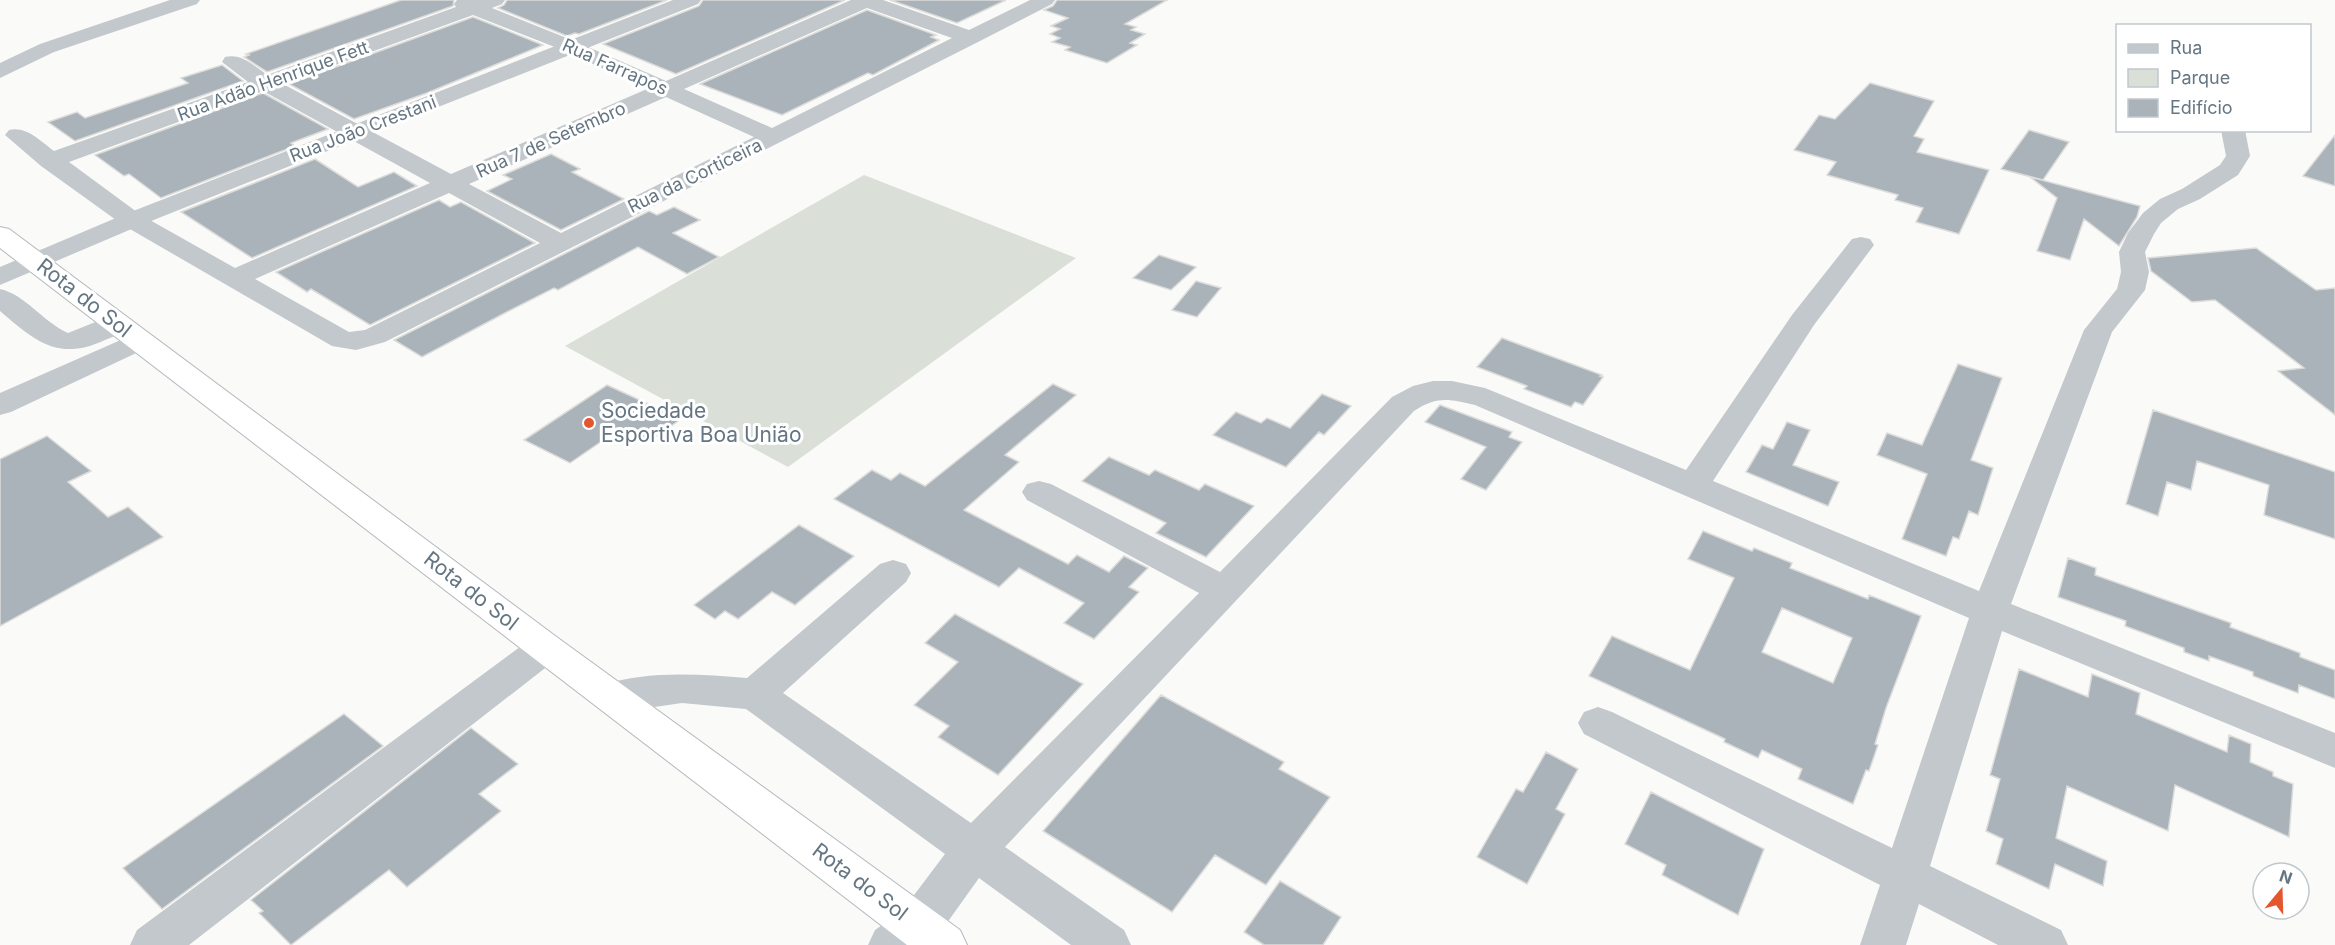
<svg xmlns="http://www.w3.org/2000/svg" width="2335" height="945" viewBox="0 0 2335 945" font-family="Inter,sans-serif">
<rect width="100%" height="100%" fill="#fafaf8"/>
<path fill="#dadfd7" d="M864,175L1076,258L788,467L565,346Z"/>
<path fill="#aab3b9" stroke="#dcdcda" stroke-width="1.5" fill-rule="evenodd" d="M401,0H454L453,6L267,72L244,57L249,55L246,54Z
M507,0H667L579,34L575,33L567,36L498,8L504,5Z
M703,0H845L676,74L603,44L699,6Z
M890,0H1006L957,23Z
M1057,0H1167L1125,24L1136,27L1131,30L1145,34L1130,43L1137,45L1107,63L1065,50L1070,47L1052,42L1060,38L1050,34L1060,29L1051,26L1068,18L1044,10L1053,6Z
M867,10L936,35L931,37L939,40L873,75L868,73L782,115L700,84Z
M473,17L543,45L427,93L354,119L289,84Z
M222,65L243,81L75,141L48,122L77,112L85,118L188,83L181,78Z
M1870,83L1934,101L1914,136L1924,139L1917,152L1989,170L1959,234L1916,222L1923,208L1895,200L1898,195L1827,175L1836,162L1794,150L1819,115L1835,119Z
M263,93L328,129L291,143L295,146L161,198L129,174L124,176L95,155Z
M2029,130L2069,142L2043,180L2001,169Z
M2335,135V186L2303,176Z
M551,154L580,169L572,172L624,199L561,230L487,191L512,179L503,175Z
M315,159L358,187L394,172L417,186L252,258L181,212Z
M2030,177L2140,206L2137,217L2119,246L2084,219L2070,260L2037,251L2057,198Z
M439,200L450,207L461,202L535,243L370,325L311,289L307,292L276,272Z
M674,207L700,220L673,233L719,257L687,274L638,247L558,290L554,288L503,314L422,357L394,340L649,211L657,215Z
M2256,248L2316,290L2335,288V415L2278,371L2304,368L2215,300L2192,302L2151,271L2148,258Z
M1159,255L1196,267L1171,290L1133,278Z
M1196,281L1221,288L1197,317L1172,310Z
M1502,338L1602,375L1600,376L1603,377L1583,405L1575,402L1571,407L1524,389L1527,386L1477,367Z
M1958,364L2002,378L1971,460L1993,468L1978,515L1969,511L1959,539L1953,537L1946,556L1902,539L1927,474L1877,455L1887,433L1922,445Z
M1053,384L1076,395L1005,455L1019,462L964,510L1068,564L1077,555L1109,572L1124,556L1148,568L1129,587L1139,592L1094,639L1064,623L1084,603L1019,568L999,587L834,499L872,470L891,480L900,473L925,486Z
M607,385L681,419L649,442L621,428L570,463L524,440Z
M1322,394L1351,406L1324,435L1319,432L1286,467L1213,435L1236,412L1261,423L1267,418L1290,428Z
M1440,405L1512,432L1509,437L1522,442L1486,490L1461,479L1486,447L1425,422Z
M2153,410L2335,472V539L2264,515L2269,485L2197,461L2191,490L2167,482L2158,516L2126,504Z
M1787,422L1810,430L1793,465L1839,482L1828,506L1746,472L1762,445L1773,449Z
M47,436L91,471L68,482L108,517L128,507L163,537L0,626V459Z
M1109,457L1149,475L1155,470L1199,490L1205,484L1254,506L1206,557L1156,533L1166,523L1082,481Z
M799,525L854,556L795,605L772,592L738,619L725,611L715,619L694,605Z
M1703,531L1752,551L1754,548L1792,563L1790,568L1868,599L1869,595L1921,616L1886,708L1875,744L1878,745L1869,771L1866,770L1853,804L1798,779L1802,769L1762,750L1758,758L1724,742L1725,739L1589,676L1612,636L1690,670L1734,578L1688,559ZM1782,608L1852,638L1833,683L1762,652Z
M2068,558L2096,568L2095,575L2231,623L2230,627L2300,653V657L2335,670V699L2299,685L2298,693L2253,676V672L2209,656V661L2184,652V648L2125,626L2126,621L2058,597Z
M955,614L1083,684L998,775L938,737L949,726L914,705L958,662L925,643Z
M2019,669L2088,697L2092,674L2140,693L2136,714L2227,752L2229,735L2251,744L2250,762L2273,772V776L2293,784L2289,837L2175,785L2168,831L2067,786L2056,838L2107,861L2103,886L2055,864L2049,889L1996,864L2003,839L1986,831L2000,779L1990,775Z
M1161,695L1284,762L1279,769L1330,797L1266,885L1215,855L1172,912L1043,831Z
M344,714L383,746L162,909L123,868Z
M471,728L518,764L479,794L501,811L407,887L389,870L291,945L259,913L263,911L251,900Z
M1546,752L1578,769L1556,809L1565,814L1527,884L1477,857L1516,789L1523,792Z
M1651,792L1764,849L1738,915L1662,875L1666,865L1625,844Z
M1280,881L1341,917L1323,945H1264L1244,932Z"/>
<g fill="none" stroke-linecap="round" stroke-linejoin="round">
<g stroke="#b4b9bd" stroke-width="2">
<path id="trunk" d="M0,227L9,229L558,638L960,930L967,945H907L0,248Z"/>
</g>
<path fill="#c3c8cc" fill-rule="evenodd" d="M170,0H200L197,4L54,52L0,78V63L40,44Z
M457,0H505L502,4L492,8L579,43L666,81L851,0H883L969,30L1030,0H1055L1052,4L978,42L385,342L356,350L332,346L123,225L41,166L5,135L9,130C27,126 40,141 54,151L248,82L222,62L225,57C242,53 254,66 267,75L456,7L454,4ZM867,8L952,38L772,128L684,89ZM473,15L565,51L647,89L451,174L283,84ZM263,91L430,183L235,268L141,215L69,162ZM666,97L754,137L561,233L469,184ZM449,193L540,243L365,330L349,332L255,279Z
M2221,130H2245L2250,156L2238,175L2200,199L2178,209L2161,223L2154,234L2145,252L2149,272L2145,290L2112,332L2011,604L2335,733V768L2002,631L1930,866L2061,930L2068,945H1998L1919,904L1906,945H1860L1880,885L1584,734L1578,723L1584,712L1598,707L1612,712L1892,848L1969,618L1475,405C1449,399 1437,396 1414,411L1005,847L1124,930L1131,945H1071L979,878L934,941L929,945H868L875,930L902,911L945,854L746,709L682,703L613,713L599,708L593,697L599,686C647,670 698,674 747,678L880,564L893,560L906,564L911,573L906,582L783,693L971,823L1199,593L1027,500L1022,492L1027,484L1039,481L1051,484L1220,572L1392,397L1413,386L1433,381H1452L1485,388L1686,470L1792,315L1852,239L1861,237L1870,239L1874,245L1814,325L1713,481L1979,591L2084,330L2117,289L2121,272L2119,252L2128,233L2143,213L2160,199L2182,189L2220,165L2226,156Z
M139,332L149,335L154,341L149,347L11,412L0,415V393Z
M545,633L558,638L564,648L558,658L189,945H130L137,930L532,638Z"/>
<path fill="#c3c8cc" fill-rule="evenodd" d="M673,0H701L698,4L141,225L0,285V267L123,215Z
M0,289C26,295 43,322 68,333L108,317L118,314L128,317L132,323C126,332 115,336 105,340C58,362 35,341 0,311Z"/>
<use href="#trunk" fill="#fff" fill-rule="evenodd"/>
</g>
<circle fill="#e4572e" stroke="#fff" stroke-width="2" cx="589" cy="423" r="6"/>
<g text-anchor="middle" stroke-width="6" stroke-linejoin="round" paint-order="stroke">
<g font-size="18" fill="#657683" stroke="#fff">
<text transform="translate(615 67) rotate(24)" y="6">Rua Farrapos</text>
<text transform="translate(273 81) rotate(-20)" y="6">Rua Adão Henrique Fett</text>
<text transform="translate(363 129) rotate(-21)" y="6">Rua João Crestani</text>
<text transform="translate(551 140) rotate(-24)" y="6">Rua 7 de Setembro</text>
<text transform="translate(695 176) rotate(-26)" y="6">Rua da Corticeira</text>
</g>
<g font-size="21" fill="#657683" stroke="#fff">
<text transform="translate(84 298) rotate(38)" y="7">Rota do Sol</text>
<text transform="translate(471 591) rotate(38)" y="7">Rota do Sol</text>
<text transform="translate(860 882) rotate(37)" y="7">Rota do Sol</text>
</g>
<g font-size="21" fill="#657683" stroke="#fff" text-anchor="start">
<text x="601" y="418">Sociedade<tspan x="601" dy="24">Esportiva Boa União</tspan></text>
</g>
</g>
<rect x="2116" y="24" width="195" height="108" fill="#ffffff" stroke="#c1c8cd" stroke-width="1.5"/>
<rect x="2128" y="44" width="30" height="9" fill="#c3c8cc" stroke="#c1c8cd" stroke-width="1.5"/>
<text x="2170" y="54" font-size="18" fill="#657683">Rua</text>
<rect x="2128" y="69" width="30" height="18" fill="#dadfd7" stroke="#c1c8cd" stroke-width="1.5"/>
<text x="2170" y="84" font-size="18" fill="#657683">Parque</text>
<rect x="2128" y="99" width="30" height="18" fill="#aab3b9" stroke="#c1c8cd" stroke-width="1.5"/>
<text x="2170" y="114" font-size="18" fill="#657683">Edifício</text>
<g transform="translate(2281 891) rotate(19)"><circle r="28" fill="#ffffff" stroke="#c1c8cd" stroke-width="1.5"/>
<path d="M0-4.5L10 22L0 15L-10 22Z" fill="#e4572e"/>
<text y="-9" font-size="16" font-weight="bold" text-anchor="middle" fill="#657683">N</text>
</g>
</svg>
